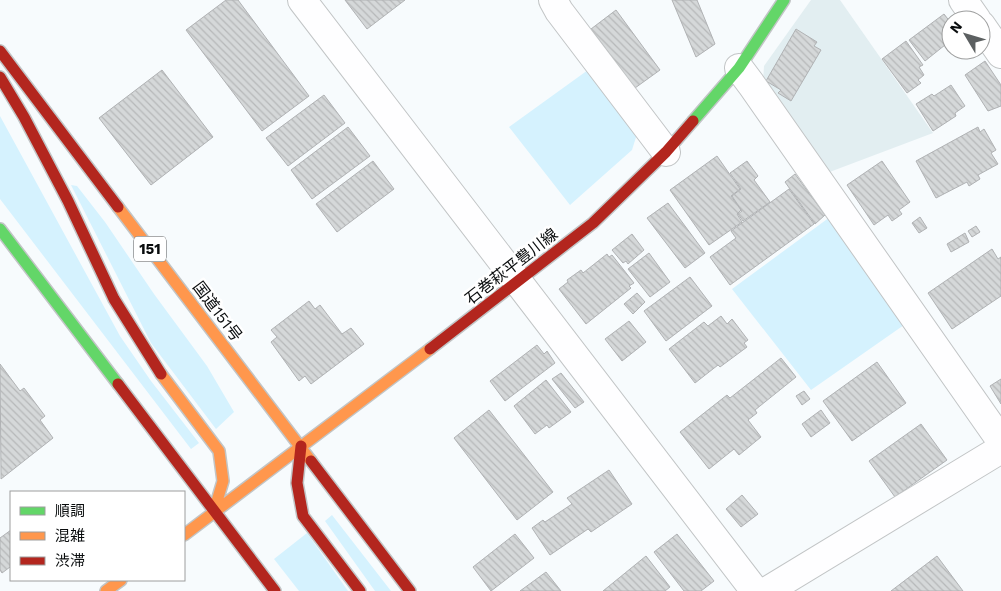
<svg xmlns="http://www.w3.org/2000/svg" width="1001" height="591" viewBox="0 0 1001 591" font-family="'Work Sans','Noto Sans JP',sans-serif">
<defs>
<pattern id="building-back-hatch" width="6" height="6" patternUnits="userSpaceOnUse" patternTransform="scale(1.25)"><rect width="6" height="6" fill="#d5d8d9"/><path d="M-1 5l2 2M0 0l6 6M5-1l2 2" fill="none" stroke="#b6b8b9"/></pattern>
</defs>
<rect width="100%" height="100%" fill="#f7fbfd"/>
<path fill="#e2eef1" d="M811,0H840L933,133L827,173L763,82L764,66Z"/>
<path fill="#d5f2fe" d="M588,70L637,134L632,150L570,205L509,127Z
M0,116L120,336L151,381L199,443L191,449L0,199Z
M71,185L77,186L105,222L154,294L207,366L234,412L216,429L151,343Z
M830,217L904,325L811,390L732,289Z
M332,515L391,591H375L325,521Z
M307,533L348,591H299L274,559Z"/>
<path fill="url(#building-back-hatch)" stroke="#b0b2b4" d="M226,0H238L309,96L262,131L186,30Z
M345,0H405L367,29Z
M672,0H697L715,44L696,57Z
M616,10L660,70L635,88L591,29Z
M944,14L951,23V30L945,35L950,41L925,61L909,40Z
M796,29L817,42L814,46L821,50L791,101L778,93L781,90L766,81Z
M906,41L923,65L919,67L924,75L918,80L921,83L907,93L882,59Z
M985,61L1001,85V106L988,111L965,75Z
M162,70L213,137L151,185L99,118Z
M951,85L965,106L955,113L956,116L933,131L916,104L932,94L934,96Z
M324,95L345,123L288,166L266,138Z
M348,127L370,156L312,199L291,170Z
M978,127L980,132L984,129L996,150L991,153L998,164L978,175L980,179L969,186L967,182L936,198L916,161Z
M717,156L740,189L731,196L741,210L737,214L742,222L709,245L670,190Z
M373,161L394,189L337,232L316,204Z
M747,161L758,176L754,180L770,202L743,221L738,214L742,211L732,196L741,189L730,173Z
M882,161L910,202L899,210L902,214L892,221L888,215L874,225L847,185Z
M795,174L825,215L815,224L785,182Z
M789,189L814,224L730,285L710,257L736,238L731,231Z
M668,203L705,253L685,268L647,218Z
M920,217L927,228L919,233L912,223Z
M976,226L980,232L972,237L968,231Z
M965,233L969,242L951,252L947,244Z
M632,234L644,250L628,264L626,261L623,263L612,250Z
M992,249L998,259L1001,257V296L952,329L928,293Z
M649,253L670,282L650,297L628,269Z
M607,254L609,257L612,255L634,283L629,286L631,288L586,324L559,289L568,282L567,280L581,270L583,273Z
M690,277L712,306L666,341L644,311Z
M637,293L645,302L633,314L624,304Z
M309,301L315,309L320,305L342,334L351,328L364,344L311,384L305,376L299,381L271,342L277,337L271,330Z
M721,316L727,324L732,319L748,340L744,343L747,347L720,367L718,365L695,383L669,349L704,322L708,326Z
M629,321L646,342L622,361L605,339Z
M537,345L544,354L547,351L555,363L505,401L490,381Z
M781,358L796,377L755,410L757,413L748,420L761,437L739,455L734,449L709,469L680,432L727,395L730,398Z
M877,362L906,403L852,441L823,401Z
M0,364L20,391L24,388L45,416L40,420L53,438L1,479Z
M561,373L584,402L575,408L552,379Z
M1001,379V404L990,386Z
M546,380L571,412L549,428L547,425L535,434L514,406Z
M804,391L810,399L802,405L796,396Z
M489,410L553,492L517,520L454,438Z
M821,410L830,423L811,437L802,424Z
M921,424L947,460L895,497L869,461Z
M609,470L632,504L591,532L588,529L550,555L532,528L543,520L545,522L572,504L567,498Z
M742,495L758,514L741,527L726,509Z
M11,530V568L10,567L2,573L0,570V538Z
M515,534L534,558L491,591L473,567Z
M677,534L714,581L701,591H684L654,552Z
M646,556L670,587L665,591H603Z
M937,556L963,591H891Z
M546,572L561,591H520Z"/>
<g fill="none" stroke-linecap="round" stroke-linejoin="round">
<g stroke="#c2c5c6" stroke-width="30">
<path id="street" d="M302,0L755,591
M553,0L559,11L666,152
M963,0L977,20
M981,25L1001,54
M739,68L751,84L1001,441
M767,591L1001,449"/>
</g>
<g stroke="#c2c5c6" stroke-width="14">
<path id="fast" d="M693,121L739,68L784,0
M0,229L118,384"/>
</g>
<g stroke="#c2c5c6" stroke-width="14">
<path id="slow" d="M118,207L311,461
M161,374L219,451L223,481L214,511
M184,535L430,349
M106,591L121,580"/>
</g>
<g stroke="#c2c5c6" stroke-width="14">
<path id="jam" d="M0,51L118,207
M0,77L24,117L68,201L114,299L161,374
M430,349L593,223L666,152L693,121
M118,384L275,591
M301,446L297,483L303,516L360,591
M311,461L410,591"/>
</g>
<use href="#street" stroke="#fefeff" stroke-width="28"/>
<use href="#fast" stroke="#63d668" stroke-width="11"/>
<use href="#slow" stroke="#ff974d" stroke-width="11"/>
<use href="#jam" stroke="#b3261e" stroke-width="11"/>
</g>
<g text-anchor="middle" stroke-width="5" stroke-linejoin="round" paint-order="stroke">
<rect fill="#fff" stroke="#535556" stroke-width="1" x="134" y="236.5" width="32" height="25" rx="4"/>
<g font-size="15" font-weight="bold" fill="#090c0d">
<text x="150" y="254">151</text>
</g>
<g font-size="16" fill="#090c0d" stroke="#fff">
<text transform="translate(511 266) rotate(-38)" y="6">石巻萩平豊川線</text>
<text transform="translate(218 311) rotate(53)" y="6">国道151号</text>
</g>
</g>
<rect x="10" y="491" width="175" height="90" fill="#ffffff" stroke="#9d9e9e"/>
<rect x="20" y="507" width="25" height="8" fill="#63d668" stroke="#9d9e9e"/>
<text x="55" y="516" font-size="15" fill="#090c0d">順調</text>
<rect x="20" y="532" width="25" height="8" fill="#ff974d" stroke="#9d9e9e"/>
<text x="55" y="541" font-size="15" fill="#090c0d">混雑</text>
<rect x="20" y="557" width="25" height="8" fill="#b3261e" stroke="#9d9e9e"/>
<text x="55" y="566" font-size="15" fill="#090c0d">渋滞</text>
<g transform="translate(966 35) rotate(308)"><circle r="24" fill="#ffffff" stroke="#9d9e9e"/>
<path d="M0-4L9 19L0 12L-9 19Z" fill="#5c6061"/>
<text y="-8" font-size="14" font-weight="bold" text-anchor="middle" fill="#090c0d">N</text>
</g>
</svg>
